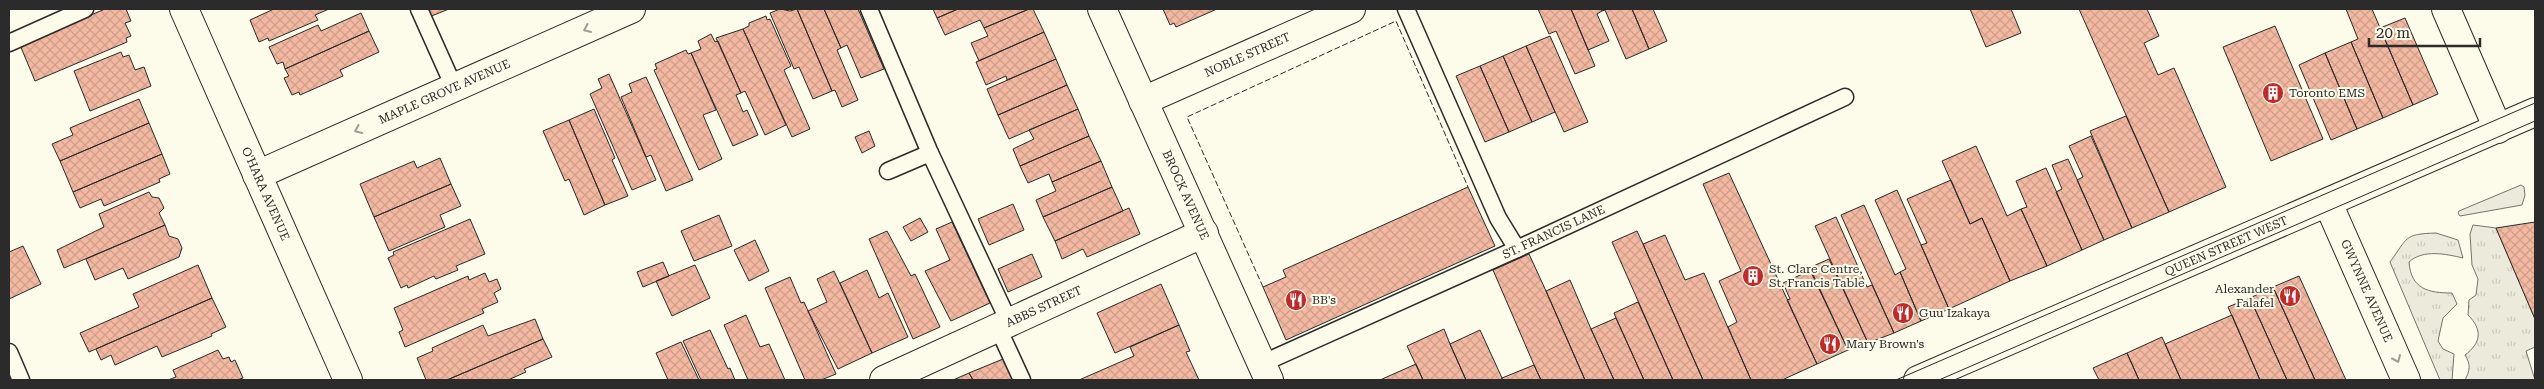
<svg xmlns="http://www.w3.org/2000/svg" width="2544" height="389" viewBox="0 0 2544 389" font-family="'Roboto Serif',serif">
<defs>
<pattern id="grass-tufts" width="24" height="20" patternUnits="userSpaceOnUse" patternTransform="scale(1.25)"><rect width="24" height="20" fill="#ecebdb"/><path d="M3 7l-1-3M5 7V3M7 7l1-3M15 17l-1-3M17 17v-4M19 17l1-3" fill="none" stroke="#cbcabc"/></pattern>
<pattern id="building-cross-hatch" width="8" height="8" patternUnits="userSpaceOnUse" patternTransform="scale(1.25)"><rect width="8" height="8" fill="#f2b8a0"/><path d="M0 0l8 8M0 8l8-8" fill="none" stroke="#d09e8a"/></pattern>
</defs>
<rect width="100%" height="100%" fill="#fdfbea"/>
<path fill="url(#grass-tufts)" stroke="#74746e" d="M2473,225L2496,228L2535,319V347L2526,351L2535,380H2465C2470,370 2471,365 2465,355C2481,343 2483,330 2468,315L2469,300L2476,295L2478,279L2472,265L2470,234Z
M2436,233L2458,240L2463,258C2446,254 2423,249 2409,262C2411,289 2428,293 2452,293L2457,304L2443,318L2438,341L2443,349L2454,354L2452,380H2440L2390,262C2408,238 2403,234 2436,233Z"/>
<path fill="#ecebdb" stroke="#74746e" d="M2521,185L2524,187L2525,195L2522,205L2460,216L2458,213L2459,211Z"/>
<path fill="url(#building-cross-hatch)" stroke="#2b2b2b" d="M105,9H126L131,21L125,23L131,36L126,38L127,42L35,81L20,45Z
M274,9H329L315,15L318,20L269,41L268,38L259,42L250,20Z
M426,9H449L429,17Z
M780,9L790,11L797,9L832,91L813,99L799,67L794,69L770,13Z
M797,9H824L841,48L837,50L858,100L842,107L835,90L832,91Z
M824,9H858L884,69L861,78L847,45L841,48Z
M933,9H958L937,18Z
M958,9H1029L984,28L980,20L945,35L937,18Z
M1029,9H1033L1044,32L979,61L971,43L988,36L984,28Z
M1163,9H1217L1176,27L1174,23L1170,25Z
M1538,9H1571L1595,66L1575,74L1556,31L1549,34Z
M1571,9H1601L1602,11L1597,14L1609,41L1588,50Z
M1601,9H1632L1649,49L1626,59L1605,10L1602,11Z
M1632,9H1653L1667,41L1649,49Z
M1970,9H2011L2021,33L1986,47Z
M2079,9H2147L2159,36L2144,43L2158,75L2174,68L2226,187L2169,212Z
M2346,9H2372L2413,105L2383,118L2351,42L2358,39Z
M361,13L369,31L285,69L283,62L277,64L269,47L318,25L321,31Z
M766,16L767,20L770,19L791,66L784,70L810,129L792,137L743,29L749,26V23Z
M2405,18L2438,94L2413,105L2380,28Z
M2275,26L2323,139L2271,161L2223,47Z
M743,29L786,125L765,135L745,91L741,93L716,38Z
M369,31L379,52L340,70L343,76L300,95L299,92L292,95L284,78L289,76L285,69Z
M1044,32L1056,59L1007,80L1006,76L986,85L976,62Z
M711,34L715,42L718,41L741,93L736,95L743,112L747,110L758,135L733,146L691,53L701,49L698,41Z
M1550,36L1588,122L1564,132L1526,46Z
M2351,42L2383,118L2357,129L2325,53Z
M1526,46L1555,112L1532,122L1503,56Z
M686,50L688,54L691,53L716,110L703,115L722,159L699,170L654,70L657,69L655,64Z
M121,52L123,57L129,55L135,70L144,67L151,86L90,111L74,71Z
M2325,53L2357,129L2331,140L2299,65Z
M1503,56L1532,122L1509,132L1480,66Z
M1056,59L1067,85L998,115L987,89Z
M1480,66L1509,132L1485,142L1456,76Z
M609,74L656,180L632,190L590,94L602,88L598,79Z
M646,77L693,180L666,191L651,155L646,157L621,97L632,92L629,84Z
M1067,85L1078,109L1009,139L998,115Z
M139,99L149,123L60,161L52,144L73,135L70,128Z
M594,109L615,158L612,160L628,196L605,205L569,120Z
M1078,109L1089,136L1020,166L1013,149L1034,139L1029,130Z
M2126,116L2169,212L2132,228L2090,131Z
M569,120L605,205L584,215L569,179L565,181L543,131Z
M149,123L162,154L73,192L60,161Z
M869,131L875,146L862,153L855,137Z
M1089,136L1101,161L1052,182L1049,174L1028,183L1020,166Z
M2091,136L2132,228L2104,240L2077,180L2083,177L2069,146Z
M1976,146L2007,216L2021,209L2047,266L2010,281L1982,218L1970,224L1942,161Z
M162,154L170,174L159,179L160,182L104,206L101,199L80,208L73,192Z
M440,158L451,184L374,217L360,184L414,161L417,168Z
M2068,159L2104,240L2082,250L2056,192L2062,189L2052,165Z
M1101,161L1112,187L1043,217L1036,200L1056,191L1052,182Z
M2046,168L2082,250L2047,266L2021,209L2027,207L2016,181Z
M1729,173L1817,364L1782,380H1751L1728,327L1737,322L1719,281L1741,271L1703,184Z
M1951,180L1970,224L1982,218L2010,281L1949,309L1921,245L1927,243L1907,199Z
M451,184L461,206L440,215L445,227L389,251L374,217Z
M1112,187L1123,211L1055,241L1043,217Z
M1468,187L1495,246L1286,340L1263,287L1286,277L1283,270Z
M1897,190L1949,309L1921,321L1900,272L1906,269L1875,200Z
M149,192L152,197L159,198L164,208L159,213L165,225L64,268L57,250L104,227L99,214Z
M1013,204L1024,230L989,245L978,219Z
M1864,205L1895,275L1900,272L1921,321L1894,333L1841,215Z
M1129,208L1140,234L1087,257L1083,249L1062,259L1055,241Z
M719,215L732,246L694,261L681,231Z
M1836,217L1867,287L1872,285L1894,333L1868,343L1815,226Z
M920,218L928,232L911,241L903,227Z
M470,219L485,254L456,266L458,270L436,279L434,276L408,288L407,285L401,288L388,258L394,255L393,252Z
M952,222L990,303L951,321L925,271L950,260L936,229Z
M2535,222V319L2496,228Z
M165,225L169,236L178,239L182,248L179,257L128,279L123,268L95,280L86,259Z
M887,231L911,276L915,274L940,327L913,339L869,239Z
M1637,231L1643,244L1703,380H1673L1612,242Z
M1665,235L1685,280L1704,273L1751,380H1703L1643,244Z
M755,240L769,271L749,281L734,250Z
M23,246L41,284L9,299V252Z
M1032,254L1042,277L1008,292L998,269Z
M1529,254L1546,291L1585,380H1541L1534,365L1493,270Z
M1829,259L1868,343L1848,350L1809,268Z
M663,262L669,276L643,287L637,272Z
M198,265L212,298L89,352L80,333L139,307L133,294Z
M695,265L710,298L672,316L656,281Z
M867,270L879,298L888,293L908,337L872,353L840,283Z
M1811,270L1848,350L1817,364L1787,300L1790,299L1783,283Z
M834,271L872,353L838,369L808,311L827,302L817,279Z
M485,273L489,282L497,279L501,289L494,293L498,302L482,309L484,313L405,347L399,332L403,330L394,308L468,276L469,280Z
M2299,276L2346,380H2315L2273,287Z
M790,277L801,303L804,302L836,374L821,380H805L765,288Z
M1570,280L1591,329L1614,380H1585L1546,291Z
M1161,284L1179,325L1115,353L1097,313Z
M2273,287L2315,380H2287L2250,298Z
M212,298L226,327L211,334L212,336L162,357L157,346L115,365L111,355L101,360L96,349Z
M2250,298L2287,380H2260L2228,307Z
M1638,302L1673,380H1644L1616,318L1614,313Z
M746,315L760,347L769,344L785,380H748L724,325Z
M2232,315L2260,380H2181L2165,344Z
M1616,318L1644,380H1614L1591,329Z
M535,319L543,339L447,380H426L417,358L433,351L432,348L483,325L488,336Z
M1179,325L1190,351L1186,352L1199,380H1079L1134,356L1130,347Z
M1444,329L1450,344L1466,380H1423L1407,346Z
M710,330L728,369L730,368L735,380H701L683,341Z
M1480,330L1502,378V380H1466L1450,344Z
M2162,337L2181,380H2139L2127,353Z
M543,339L552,357L524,369L526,372L508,380H447Z
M681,342L699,380H668L656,353Z
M218,350L223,359L229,357L231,362L235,360L243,378L237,380H168L176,377L173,370Z
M2127,353L2139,380H2099L2093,368Z
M1003,359L1013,380H973L969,373Z
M1416,364L1423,380H1380Z
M1534,365L1541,380H1502V378Z
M969,373L973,380H953Z"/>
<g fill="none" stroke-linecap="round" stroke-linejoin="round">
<g stroke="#2b2b2b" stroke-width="19">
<g id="service">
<path d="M419,9L454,87"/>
<path d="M869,9L930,153L1009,322"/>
<path d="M1406,9L1498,218L1517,249"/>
<path d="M9,43L85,9"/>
<path d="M888,171L930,153"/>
<path d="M998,328L1022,380"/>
<path d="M9,352L21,380"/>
<path id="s1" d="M1261,364L1517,249L1845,97"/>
</g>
</g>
<g stroke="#2b2b2b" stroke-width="30">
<g id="minor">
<path id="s2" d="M184,9L348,380"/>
<path id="s3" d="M1102,9L1269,380"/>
<path d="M2446,9L2498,129"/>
<path id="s4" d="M1143,101L1351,9"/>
<path id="s5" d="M257,175L631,9"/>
<path id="s6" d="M2328,203L2406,380"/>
<path id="s7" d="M884,380L1204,233"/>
</g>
</g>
<g stroke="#2b2b2b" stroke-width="30">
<g id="secondary">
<path id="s8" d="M1918,380L2535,112"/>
</g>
</g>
<use href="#service" stroke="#fdfbea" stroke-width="16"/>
<use href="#minor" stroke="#fdfbea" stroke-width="28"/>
<use href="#secondary" stroke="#fdfbea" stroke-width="28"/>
<path stroke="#2b2b2b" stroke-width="1" d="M1896,380L2535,103
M1939,380L2535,121"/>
<path stroke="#2b2b2b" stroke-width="1" stroke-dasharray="6 2.5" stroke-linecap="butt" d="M1263,287L1187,117L1396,21L1468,187"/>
</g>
<defs><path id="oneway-chevron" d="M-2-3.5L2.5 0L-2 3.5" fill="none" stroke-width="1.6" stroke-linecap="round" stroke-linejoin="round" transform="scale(1.25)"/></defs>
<g stroke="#9e9d94">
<use href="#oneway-chevron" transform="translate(587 29) rotate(156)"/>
<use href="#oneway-chevron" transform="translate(358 130) rotate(156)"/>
<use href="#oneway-chevron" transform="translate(2397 359) rotate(66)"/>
</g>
<defs>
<g id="building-disc" transform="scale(1.125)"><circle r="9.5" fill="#c62828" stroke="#fdfbea"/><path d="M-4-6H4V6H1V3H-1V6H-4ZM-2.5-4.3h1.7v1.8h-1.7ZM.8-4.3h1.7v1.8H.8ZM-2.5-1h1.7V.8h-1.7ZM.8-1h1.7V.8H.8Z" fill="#fff"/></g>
<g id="restaurant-disc" transform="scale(1.125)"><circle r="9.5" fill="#c62828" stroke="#fdfbea"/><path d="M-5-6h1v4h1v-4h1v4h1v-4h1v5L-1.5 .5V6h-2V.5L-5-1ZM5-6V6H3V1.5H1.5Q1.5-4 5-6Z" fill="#fff"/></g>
</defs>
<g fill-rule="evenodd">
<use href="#building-disc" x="2273" y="93"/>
<use href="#building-disc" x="1753" y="276"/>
<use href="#restaurant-disc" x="2290" y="296"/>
<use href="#restaurant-disc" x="1296" y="300"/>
<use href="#restaurant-disc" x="1903" y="313"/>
<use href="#restaurant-disc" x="1830" y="344"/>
</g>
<g text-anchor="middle" stroke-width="4" stroke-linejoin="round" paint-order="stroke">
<g font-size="12" fill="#2b2b2b" stroke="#fdfbea">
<text dy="4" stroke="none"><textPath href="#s4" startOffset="114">NOBLE STREET</textPath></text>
<text dy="4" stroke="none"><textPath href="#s5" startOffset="205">MAPLE GROVE AVENUE</textPath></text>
<text dy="4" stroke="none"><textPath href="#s3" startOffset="204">BROCK AVENUE</textPath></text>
<text dy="4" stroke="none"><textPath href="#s2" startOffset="202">O'HARA AVENUE</textPath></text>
<text dy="4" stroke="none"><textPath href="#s1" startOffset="321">ST. FRANCIS LANE</textPath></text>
<text dy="4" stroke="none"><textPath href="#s8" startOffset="336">QUEEN STREET WEST</textPath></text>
<text dy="4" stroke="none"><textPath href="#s6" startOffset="96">GWYNNE AVENUE</textPath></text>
<text dy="4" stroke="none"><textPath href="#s7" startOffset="176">ABBS STREET</textPath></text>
</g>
<g font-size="12" fill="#2b2b2b" stroke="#fdfbea" text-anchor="start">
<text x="2289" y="97">Toronto EMS</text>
<text x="1769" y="273">St. Clare Centre,<tspan x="1769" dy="14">St. Francis Table</tspan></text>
<text x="2274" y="293" text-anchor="end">Alexander<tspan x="2274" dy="14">Falafel</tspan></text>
<text x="1312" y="304">BB's</text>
<text x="1919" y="317">Guu Izakaya</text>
<text x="1846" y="348">Mary Brown's</text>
</g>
</g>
<rect width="2544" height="389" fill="none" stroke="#2b2b2b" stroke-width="20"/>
<path d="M2369 38v8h111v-8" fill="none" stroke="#2b2b2b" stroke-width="2.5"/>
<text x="2376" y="38" font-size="15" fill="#2b2b2b" stroke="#fdfbea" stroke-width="4" paint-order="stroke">20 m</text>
</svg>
